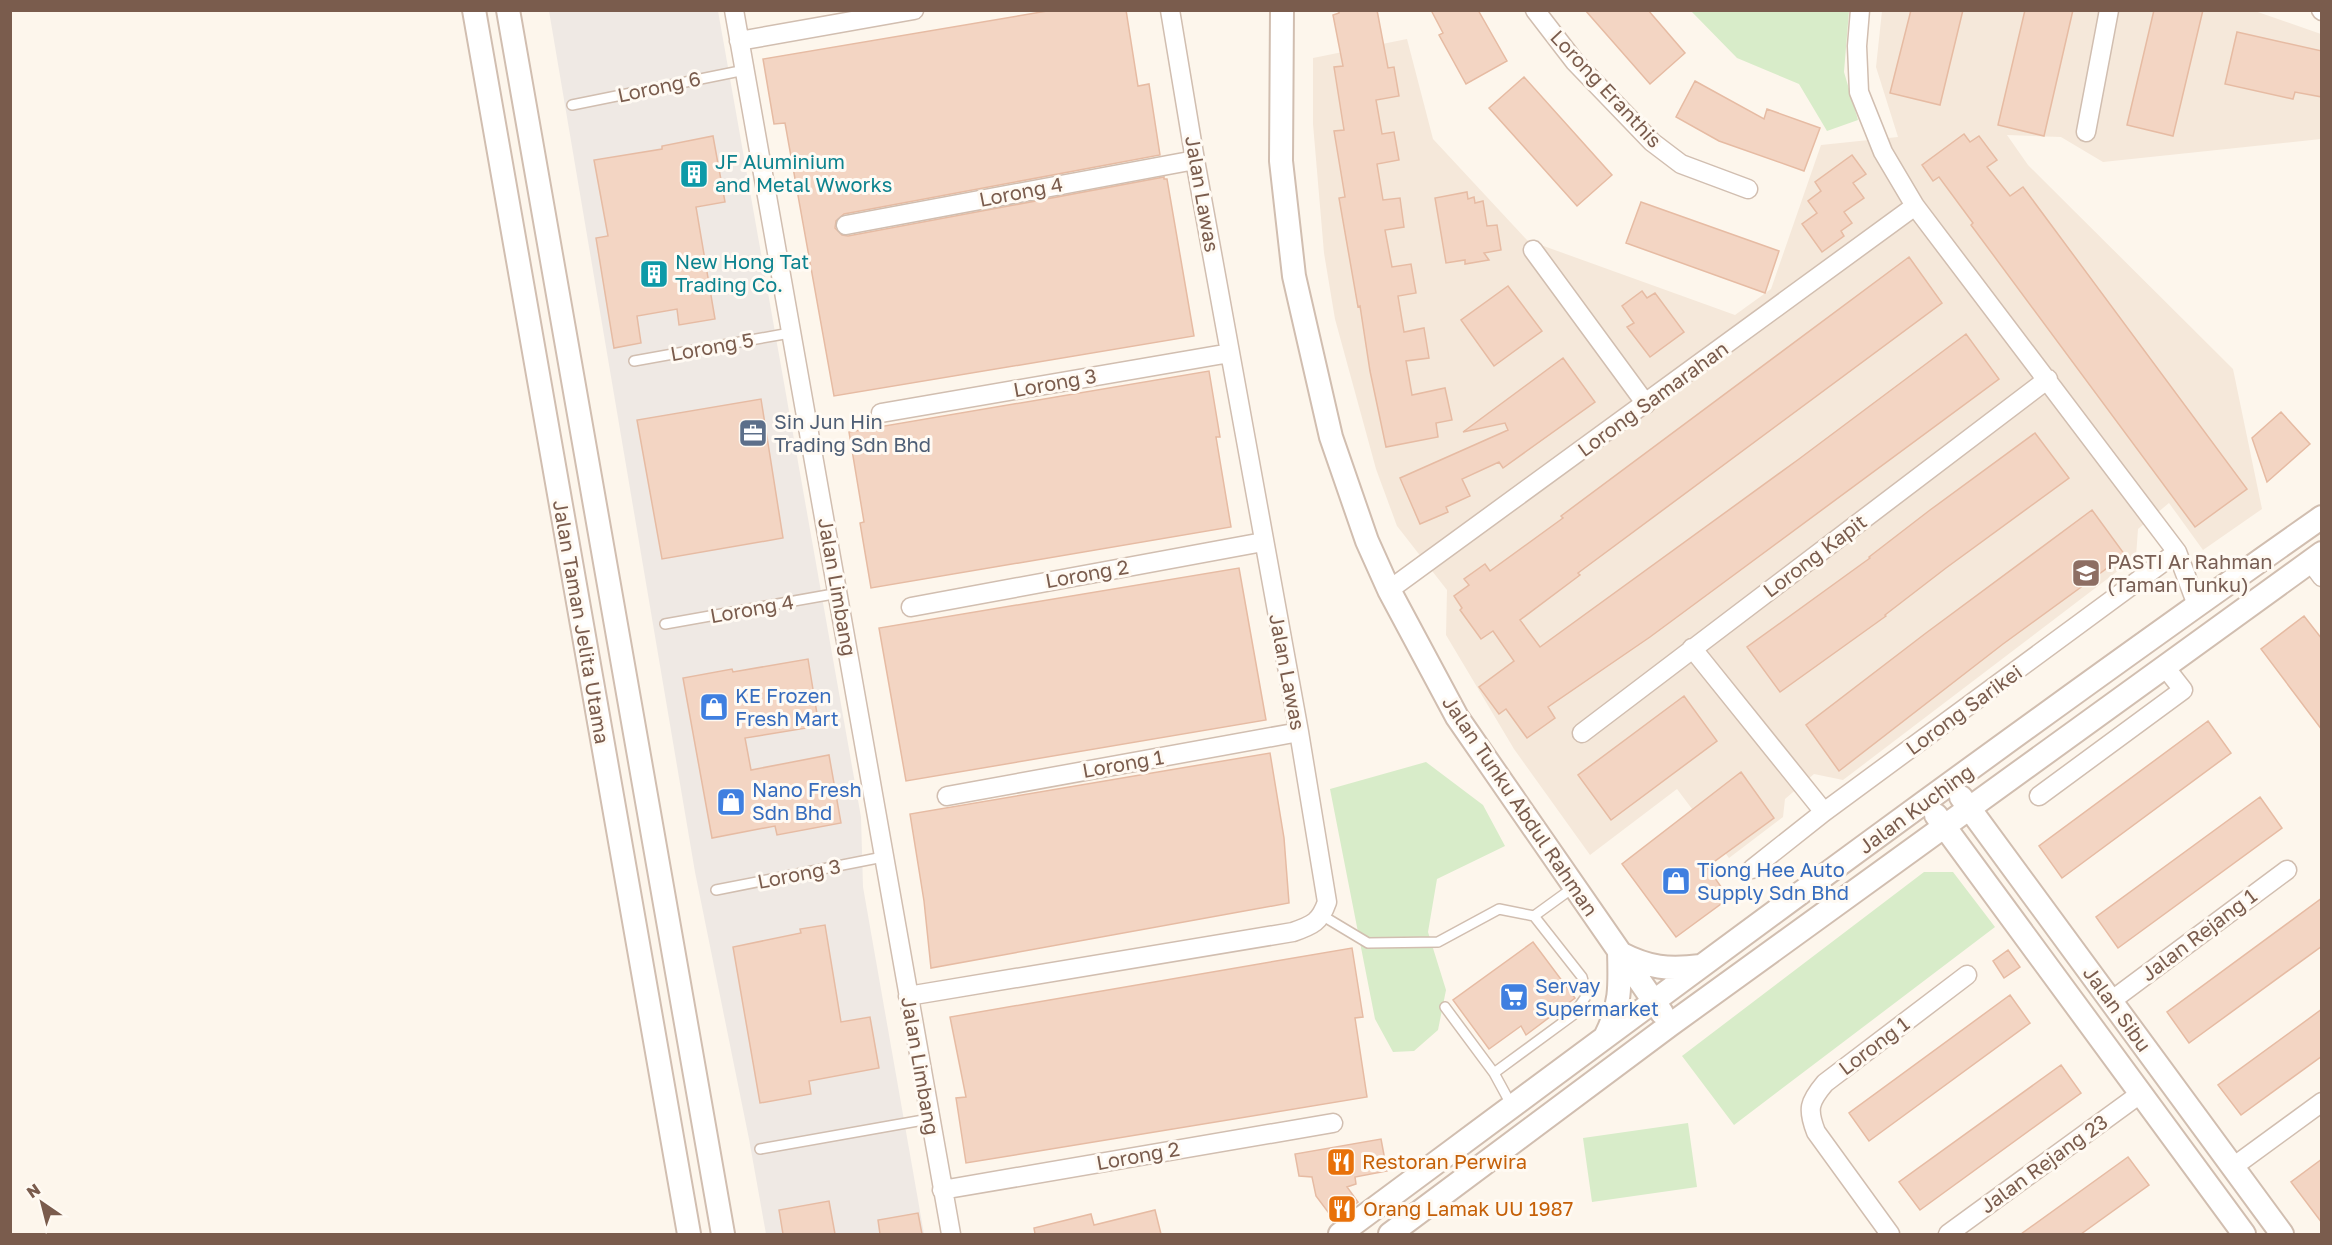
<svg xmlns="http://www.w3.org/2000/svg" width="2332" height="1245" viewBox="0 0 2332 1245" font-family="'Golos Text',sans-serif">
<rect width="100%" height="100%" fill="#fdf6ec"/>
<path fill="#f5e8da" d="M2252,10L2321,34V139L2103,162L2061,137L2007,135L2028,165L2233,369L2262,509L2203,550L2169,503L2138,529L2136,557L1843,780L1814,774L1785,799L1783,817L1729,858L1677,789L1590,855L1514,749L1446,635L1447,590L1397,526L1376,469L1335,319L1324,253L1313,124V58L1407,39L1433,139L1527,240L1735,315L1771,289L1821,145L1898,137L1876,67L1882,11Z"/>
<path fill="#efe9e4" d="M549,11H718L861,817L863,887L924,1234H766L749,1139L695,872Z"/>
<path fill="#d8ecc9" d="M1691,11H1849L1844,72L1858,120L1827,131L1799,84L1737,58Z
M1426,762L1483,805L1505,846L1437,879L1428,932L1446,990L1438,1030L1414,1051L1393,1052L1375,1019L1330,789Z
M1924,872H1953L1995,927L1734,1125L1682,1056Z
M1688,1123L1697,1187L1592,1202L1583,1138Z"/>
<path fill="#f3d5c3" stroke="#e6bba3" stroke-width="1.5" d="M1053,10H1126L1138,86L1149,84L1160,155L844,214L836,221L835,228L842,235L848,236L1164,177V179H1167L1194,336L834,396L785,123L774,124L763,59Z
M1339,10H1377L1388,68L1394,67L1399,96L1376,100L1382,134L1394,132L1399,160L1377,164L1383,200L1400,198L1404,227L1385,230L1392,267L1411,264L1416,293L1398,296L1404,332L1424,328L1429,358L1406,361L1412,395L1445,388L1452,420L1436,423L1438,437L1386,447L1370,371L1360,306L1358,307L1339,198L1345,197L1334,131L1344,130L1334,67L1343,66L1333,15L1339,13Z
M1431,10H1478L1507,61L1466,84L1439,35L1443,33Z
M1585,10H1648L1685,53L1650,84Z
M1911,10H1963L1940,105L1890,93Z
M2025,10H2073L2044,136L1998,125Z
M2154,10H2203L2173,136L2127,125Z
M2237,32L2322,51V97L2295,92L2293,99L2225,84Z
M1524,77L1612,175L1577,206L1489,108Z
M1695,81L1764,119L1767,109L1820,128L1804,171L1719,141L1676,117Z
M1964,134L1970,142L1979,136L1997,160L1987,167L2010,196L2023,187L2247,489L2195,527L1971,225L1973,223L1939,177L1933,181L1922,165Z
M713,136L725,202L696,207L715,319L679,325L677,309L637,316L641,343L614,348L596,238L608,236L594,160L662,149V146Z
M1852,155L1866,174L1853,183L1864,198L1844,212L1852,223L1841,231L1844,236L1822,252L1802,224L1817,213L1808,201L1821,191L1815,182Z
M1467,192L1468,199L1474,197L1475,203L1483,201L1487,226L1497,225L1501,250L1484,253L1489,260L1465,264V260L1446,263L1435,198Z
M1641,202L1779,251L1765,293L1626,243Z
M1909,257L1942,303L1578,573L1580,575L1520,620L1540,647L1799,459L1966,334L1999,379L1650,637L1548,707L1555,718L1527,738L1506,709L1499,714L1479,687L1514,661L1493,631L1481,639L1460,610L1462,608L1454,596L1469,585L1464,579L1485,564L1490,571L1563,518L1561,516Z
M1508,286L1542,331L1494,366L1461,320Z
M1642,291L1647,298L1655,293L1684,332L1650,357L1627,327L1634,323L1622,306Z
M1563,358L1595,402L1503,468L1499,462L1462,479L1470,496L1446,507L1448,512L1420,524L1400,478L1508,430L1505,423L1463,432Z
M1209,371L1220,437H1216L1231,527L871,588L860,523L864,522L849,432Z
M761,399L783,538L662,559L637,420Z
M2281,412L2310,444L2267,482L2252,438Z
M2035,433L2069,478L1946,568L1885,615L1886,616L1780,692L1747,647L1870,558L1869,557L1930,510Z
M2092,510L2125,555L2003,644L1839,771L1806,725L1926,633Z
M1239,568L1266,720L906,781L879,628Z
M2304,616L2322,639V730L2261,649Z
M808,659L819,726L745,738L751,770L829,755L841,823L777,835L775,826L712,838L683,678L732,669L733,672Z
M1684,696L1717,741L1611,820L1578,775Z
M2208,721L2231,753L2062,878L2039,846Z
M1270,753L1284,838L1289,903L931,968L924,901L910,814Z
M1741,772L1774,818L1707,867L1729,898L1676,937L1622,864Z
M2260,797L2282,828L2118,948L2096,917Z
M2322,898V946L2189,1043L2167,1012Z
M825,925L841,1022L870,1017L879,1068L809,1081L811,1094L760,1103L733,947L801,933L800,929Z
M1533,942L1575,998L1526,1035L1521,1026L1489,1049L1453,1000Z
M1352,948L1363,1017L1355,1018L1367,1097L966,1163L956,1098L966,1097L950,1017Z
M2008,950L2020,967L2004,978L1993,961Z
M2010,995L2030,1023L1869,1141L1849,1113Z
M2322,1009V1056L2241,1115L2218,1085Z
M2061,1065L2081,1093L1920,1210L1899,1182Z
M1381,1139L1387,1171L1355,1177L1356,1184L1347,1187L1358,1202L1334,1220L1316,1196L1312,1177L1299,1176L1295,1154Z
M2128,1157L2149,1185L2081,1234H2021Z
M2322,1159V1223L2291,1182Z
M829,1201L835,1234H783L779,1210Z
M1155,1210L1161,1234H1035L1034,1228L1091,1214L1094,1225Z
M918,1213L922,1234H880L878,1220Z"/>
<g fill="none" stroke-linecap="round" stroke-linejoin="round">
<g stroke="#d1beb0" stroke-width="12">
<path id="service" d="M572,105L745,70
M634,361L790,333
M665,624L839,593
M716,890L883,857
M1323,916L1368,943L1438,942L1499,909L1534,916L1582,977L1587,995L1573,1015L1494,1073L1512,1106
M1534,916L1574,887
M1445,1007L1494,1073
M760,1149L929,1119"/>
</g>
<g stroke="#d1beb0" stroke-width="21">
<path id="minor" d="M734,10L951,1234
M1535,10L1575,62L1652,142L1681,164L1748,189
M1860,10L1857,46L1859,92L1883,152L1915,206L2177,552L2197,605
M2321,10L2322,11
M739,41L914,10
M2086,132L2109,10
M846,225L1195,160
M1533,250L1646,404
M881,413L1230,353
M2310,561L2322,577
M1389,590L1915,206
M911,607L1263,542
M1692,648L1824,812
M1582,733L2048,379
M947,796L1299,732
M2039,796L2183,690L2165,667
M1752,869L1824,812L2177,552
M908,996L1293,932C1313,925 1320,922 1327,902L1299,732L1195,160L1170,10
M2111,1001L2287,870
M2233,1167L2322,1102
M942,1190L1333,1123
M1890,1234L1816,1132C1807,1109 1809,1102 1825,1083L1967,975
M1948,1234L2140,1094"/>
</g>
<g stroke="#d1beb0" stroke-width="26">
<path id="tertiary" d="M474,10L689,1234
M508,10L723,1234
M1282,10L1281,161L1294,276L1331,437L1367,541L1389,590L1457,717L1662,1013
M1961,797L2282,1234
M1936,815L2244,1234
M1620,953C1649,968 1668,970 1701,966
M1606,1035C1621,1005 1620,985 1619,952
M1340,1234C1665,993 1990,750 2322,517
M1390,1234L1670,1025L2322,553"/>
</g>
<use href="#service" stroke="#fff" stroke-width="9"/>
<use href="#minor" stroke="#fff" stroke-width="18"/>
<use href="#tertiary" stroke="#fff" stroke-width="22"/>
</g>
<defs>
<g id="building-square" transform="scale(1.5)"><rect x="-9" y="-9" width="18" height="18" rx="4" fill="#0f9aa8" stroke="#fffaf3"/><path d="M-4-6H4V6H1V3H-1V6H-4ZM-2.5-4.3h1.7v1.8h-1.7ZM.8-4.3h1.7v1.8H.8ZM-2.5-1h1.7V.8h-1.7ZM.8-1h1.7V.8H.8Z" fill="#fff"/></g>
<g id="office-square" transform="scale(1.5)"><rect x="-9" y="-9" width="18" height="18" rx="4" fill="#5c6f8a" stroke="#fffaf3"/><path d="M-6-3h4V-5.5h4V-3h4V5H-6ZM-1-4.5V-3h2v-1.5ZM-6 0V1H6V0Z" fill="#fff"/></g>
<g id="school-square" transform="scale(1.5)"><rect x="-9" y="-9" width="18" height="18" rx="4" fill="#8d6e63" stroke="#fffaf3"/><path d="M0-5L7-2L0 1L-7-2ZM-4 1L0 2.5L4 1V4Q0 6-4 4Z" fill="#fff"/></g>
<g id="shop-square" transform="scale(1.5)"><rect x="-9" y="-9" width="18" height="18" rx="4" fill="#3f7fe0" stroke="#fffaf3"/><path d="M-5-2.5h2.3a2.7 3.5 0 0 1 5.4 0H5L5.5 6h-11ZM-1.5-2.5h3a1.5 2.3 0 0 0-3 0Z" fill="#fff"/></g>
<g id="supermarket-square" transform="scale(1.5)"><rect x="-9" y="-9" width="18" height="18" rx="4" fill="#3f7fe0" stroke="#fffaf3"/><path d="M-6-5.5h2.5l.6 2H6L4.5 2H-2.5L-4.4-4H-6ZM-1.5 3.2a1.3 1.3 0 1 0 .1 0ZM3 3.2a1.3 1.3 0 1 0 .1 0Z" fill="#fff"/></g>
<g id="restaurant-square" transform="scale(1.5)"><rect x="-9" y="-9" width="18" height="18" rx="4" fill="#e8710a" stroke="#fffaf3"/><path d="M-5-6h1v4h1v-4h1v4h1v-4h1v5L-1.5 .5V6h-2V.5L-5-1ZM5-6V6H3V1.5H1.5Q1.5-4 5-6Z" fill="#fff"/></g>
</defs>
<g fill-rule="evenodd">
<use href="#building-square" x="694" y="174"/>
<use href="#building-square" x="654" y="274"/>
<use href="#office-square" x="753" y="433"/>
<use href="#school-square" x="2086" y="573"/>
<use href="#shop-square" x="714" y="707"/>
<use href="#shop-square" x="731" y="802"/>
<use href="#shop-square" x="1676" y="881"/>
<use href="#supermarket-square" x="1514" y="997"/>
<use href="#restaurant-square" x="1341" y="1162"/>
<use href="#restaurant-square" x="1342" y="1209"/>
</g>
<g text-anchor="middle" stroke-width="6" stroke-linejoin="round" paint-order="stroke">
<g font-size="20" fill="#7a5c4d" stroke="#fffaf3">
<text transform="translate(659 87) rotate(-12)" y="7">Lorong 6</text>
<text transform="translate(1606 89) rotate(47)" y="7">Lorong Eranthis</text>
<text transform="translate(1021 192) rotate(-11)" y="7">Lorong 4</text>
<text transform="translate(1202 194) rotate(80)" y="7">Jalan Lawas</text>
<text transform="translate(712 347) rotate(-10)" y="7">Lorong 5</text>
<text transform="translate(1055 383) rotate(-10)" y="7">Lorong 3</text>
<text transform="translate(1653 399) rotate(-36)" y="7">Lorong Samarahan</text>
<text transform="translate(1815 556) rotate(-37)" y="7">Lorong Kapit</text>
<text transform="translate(1087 574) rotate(-10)" y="7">Lorong 2</text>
<text transform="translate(837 587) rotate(80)" y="7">Jalan Limbang</text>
<text transform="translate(752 609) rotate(-10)" y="7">Lorong 4</text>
<text transform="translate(581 622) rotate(80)" y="7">Jalan Taman Jelita Utama</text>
<text transform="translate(1287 672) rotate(79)" y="7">Jalan Lawas</text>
<text transform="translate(1964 710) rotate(-36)" y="7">Lorong Sarikei</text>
<text transform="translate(1123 764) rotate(-10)" y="7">Lorong 1</text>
<text transform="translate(1520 806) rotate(56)" y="7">Jalan Tunku Abdul Rahman</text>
<text transform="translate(1916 809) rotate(-36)" y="7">Jalan Kuching</text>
<text transform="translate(799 874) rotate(-11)" y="7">Lorong 3</text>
<text transform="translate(2199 935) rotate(-37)" y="7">Jalan Rejang 1</text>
<text transform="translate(2117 1009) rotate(54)" y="7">Jalan Sibu</text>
<text transform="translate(1874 1046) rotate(-37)" y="7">Lorong 1</text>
<text transform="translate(920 1066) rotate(80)" y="7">Jalan Limbang</text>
<text transform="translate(1138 1156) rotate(-10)" y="7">Lorong 2</text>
<text transform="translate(2044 1164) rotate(-36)" y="7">Jalan Rejang 23</text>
</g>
<g font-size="20" fill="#0d838f" stroke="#fffaf3" text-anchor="start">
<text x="715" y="169">JF Aluminium<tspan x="715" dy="23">and Metal Wworks</tspan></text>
<text x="675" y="269">New Hong Tat<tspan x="675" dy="23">Trading Co.</tspan></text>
</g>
<g font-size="20" fill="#4e5e75" stroke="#fffaf3" text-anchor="start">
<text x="774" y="429">Sin Jun Hin<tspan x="774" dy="23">Trading Sdn Bhd</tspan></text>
</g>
<g font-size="20" fill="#785e54" stroke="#fffaf3" text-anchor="start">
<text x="2107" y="569">PASTI Ar Rahman<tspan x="2107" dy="23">(Taman Tunku)</tspan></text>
</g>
<g font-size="20" fill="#366cbe" stroke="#fffaf3" text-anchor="start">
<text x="735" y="703">KE Frozen<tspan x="735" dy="23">Fresh Mart</tspan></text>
<text x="752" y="797">Nano Fresh<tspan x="752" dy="23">Sdn Bhd</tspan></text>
<text x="1697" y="877">Tiong Hee Auto<tspan x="1697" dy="23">Supply Sdn Bhd</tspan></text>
<text x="1535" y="993">Servay<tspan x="1535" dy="23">Supermarket</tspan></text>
</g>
<g font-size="20" fill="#c56008" stroke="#fffaf3" text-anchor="start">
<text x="1362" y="1169">Restoran Perwira</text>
<text x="1363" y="1216">Orang Lamak UU 1987</text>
</g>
</g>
<rect width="2332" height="1245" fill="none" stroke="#7a5c4d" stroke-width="24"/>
<g transform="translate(42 1203) rotate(325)" stroke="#fffaf3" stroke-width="4.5" paint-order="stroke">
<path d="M0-4.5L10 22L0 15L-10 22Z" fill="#7a5c4d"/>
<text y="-9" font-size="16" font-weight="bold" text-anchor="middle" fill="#7a5c4d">N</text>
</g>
</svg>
